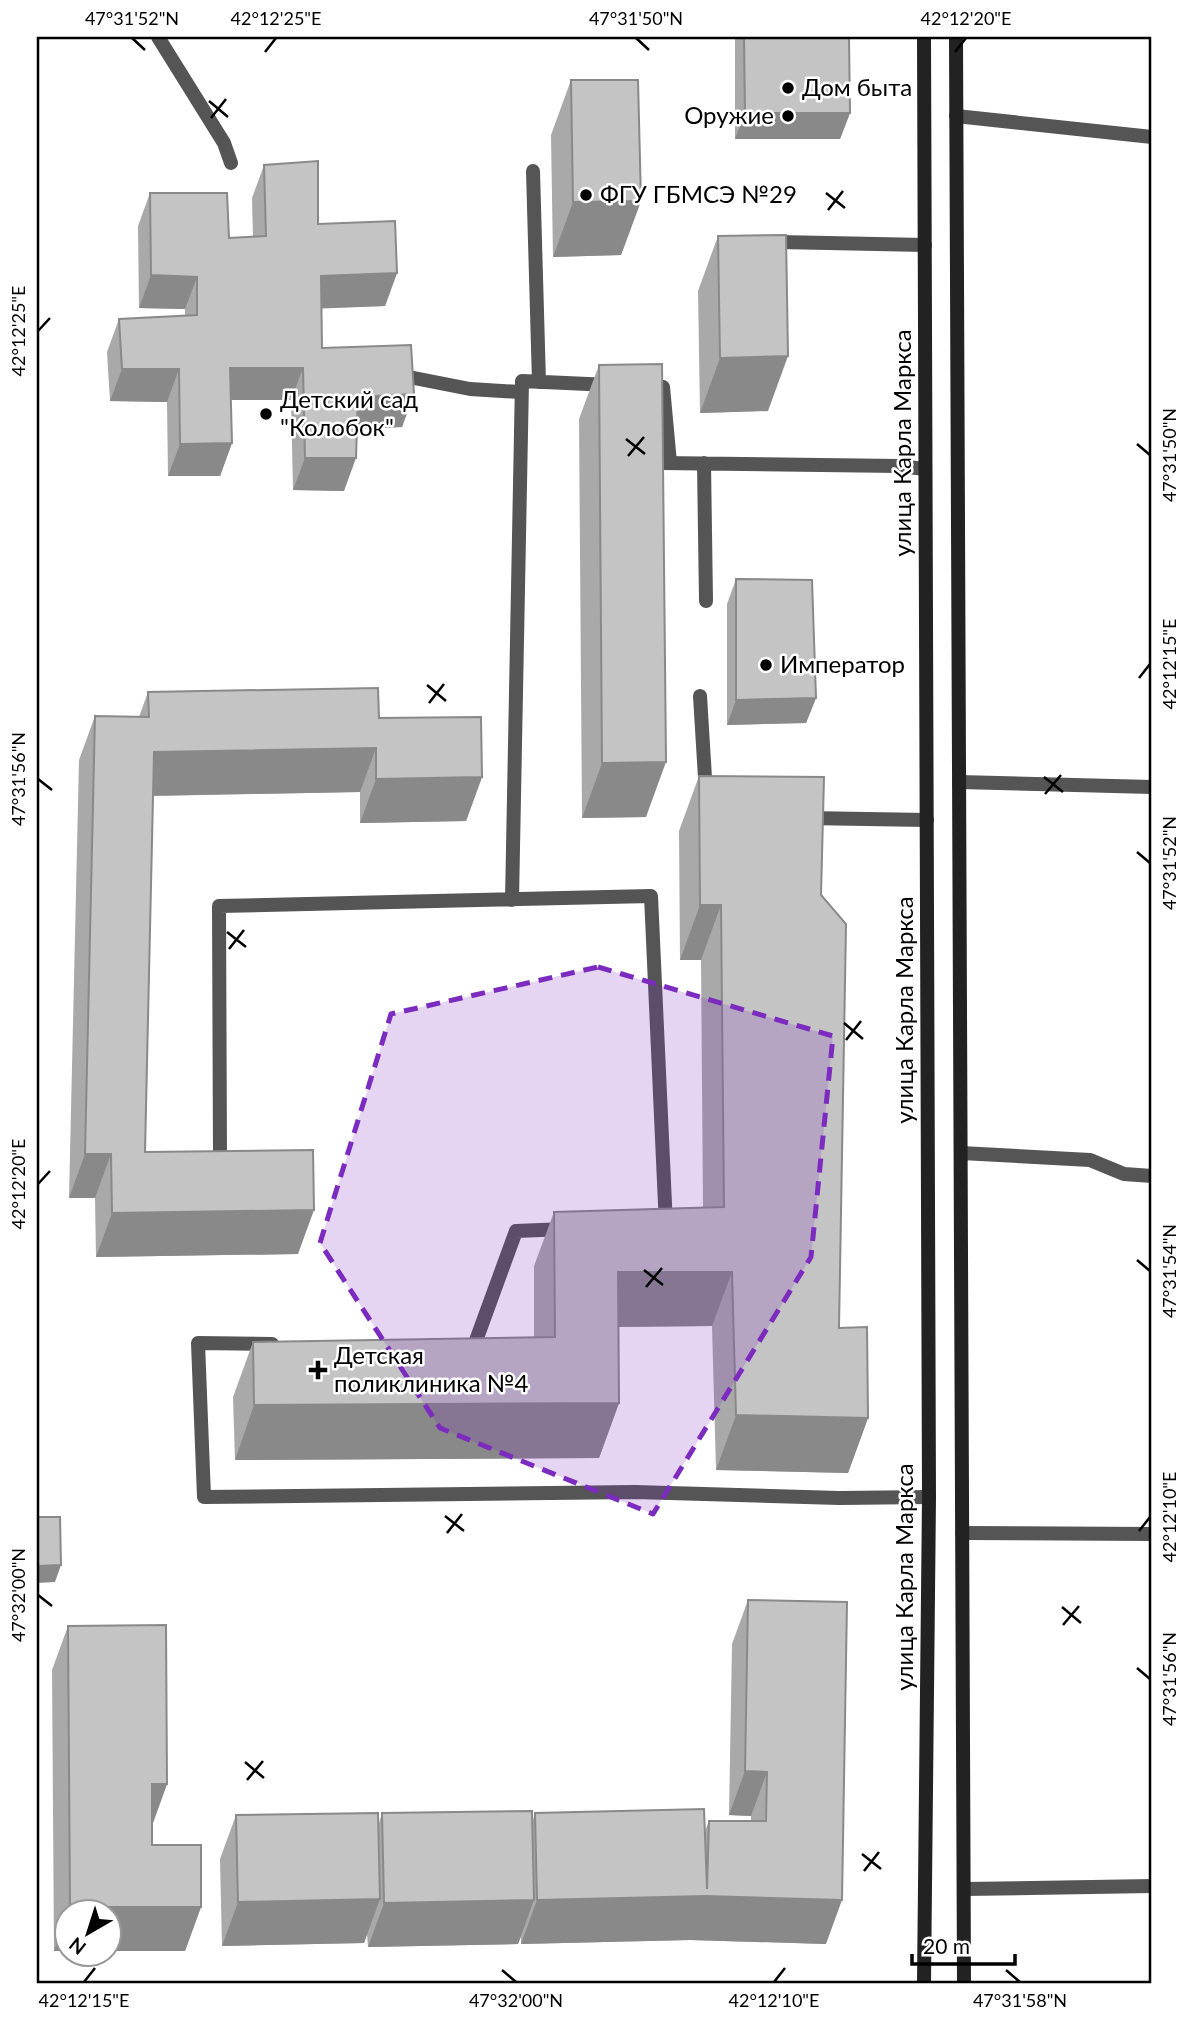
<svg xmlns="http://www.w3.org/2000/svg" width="1189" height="2020" viewBox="0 0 1189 2020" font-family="Lato,sans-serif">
<rect width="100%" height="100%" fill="#fff"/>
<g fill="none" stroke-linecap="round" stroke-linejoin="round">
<path stroke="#555" stroke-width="14" d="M158,37L224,143L231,163
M956,116L1152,137
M533,171L539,382
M779,242L925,245
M414,378L470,389L520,392
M645,386L663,387L670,463
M661,463L899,466L925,469
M704,463L706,601
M700,696L706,794
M959,782L1152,787
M806,818L927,820
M512,900L522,381L610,385
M961,1153L1090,1160L1124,1174L1152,1176
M220,1159L219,906L651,896L666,1226
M272,1344L198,1343L204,1497L635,1492L839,1498L929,1497
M464,1346H474L516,1231L566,1229
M962,1533L1152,1534
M964,1889L1152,1886"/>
<path stroke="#222" stroke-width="14" d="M924,37L929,1497L924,1983
M956,37L964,1983"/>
</g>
<path fill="#a9a9a9" d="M735,37H849L850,113L840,139H735Z
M571,80L641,201L621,255L553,257L551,135Z
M264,165L318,224L397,273L385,306L321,308L322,348L414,394L402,427L357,429L344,491L293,490L291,400H231L232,443L220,476H168L167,402L110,401L107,352L119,319L185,316V309L139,308L138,226L150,193L229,238L253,237L252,198Z
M718,236L768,411L700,413L698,291Z
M599,365L646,817L582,818L579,419Z
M736,579L816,698L806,723L727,725V604Z
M148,692L379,718L482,777L466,821L360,823V792L153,796L145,1152L298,1254L96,1257L95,1198H69L79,760L95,716L139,717Z
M699,776L821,895L839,1328L868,1418L848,1473L716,1470L712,1326L618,1327L619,1403L599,1458L235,1460L233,1397L253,1342L534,1337V1266L554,1212L703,1207L701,960H680L679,831Z
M748,1600L826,1944L690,1940L521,1944V1937L518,1944L368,1947L367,1934L364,1943L222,1946L220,1859L236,1815L379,1823L382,1813L533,1820L535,1813L705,1831L709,1821H751V1816L729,1815L732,1644Z
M68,1626L167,1784L152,1826V1845L201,1907L185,1951L108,1912H66V1951H54L52,1670Z"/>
<path fill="#898989" d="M745,113H850L840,139H735Z
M641,201L621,255L553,257L573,202Z
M397,273L385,306L309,309L321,276Z
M151,275L197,277L185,309L139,308Z
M788,356L768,411L700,413L720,358Z
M230,368H303L291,400H218Z
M122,369H179L167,402L110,401Z
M414,394L402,427L346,429L358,397Z
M232,443L220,476H168L180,444Z
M305,458H356L344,491L293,490Z
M816,698L806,723L727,725L736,700Z
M376,748L360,792L138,796L154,752Z
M666,762L646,817L582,818L602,763Z
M482,777L466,821L360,823L376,779Z
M700,905H721L701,960H680Z
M85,1154H111L95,1198H69Z
M314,1210L298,1254L96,1257L112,1213Z
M618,1272H732L712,1326L598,1327Z
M619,1403L599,1458L235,1460L254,1405Z
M736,1415L868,1418L848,1473L716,1470Z
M61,1565L55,1582L37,1583V1566Z
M745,1771L767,1772L751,1816L729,1815Z
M152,1784H167L151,1828Z
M706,1896L842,1900L826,1944L690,1940L521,1944L537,1900Z
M380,1899L364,1943L222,1946L238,1902Z
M534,1900L518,1944L368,1947L384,1903Z
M70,1907H201L185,1951H108V1912H68Z
M66,1917V1951H54Z"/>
<path fill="#c4c4c4" stroke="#898989" stroke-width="2" d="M744,37H849L850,113H745Z
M571,80H638L641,201L573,202Z
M318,161V224L395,221L397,273L321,276L322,348L411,345L414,394L358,397L356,458H305L303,368H230L232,443L180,444L179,369H122L119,319L197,315V277L151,275L150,193H227L229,238L266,236L264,165Z
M786,235L788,356L720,358L718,236Z
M662,364L666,762L602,763L599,365Z
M736,579L812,580L816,698L736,700Z
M378,688L379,718L481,717L482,777L376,779V748L154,752L145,1152L313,1150L314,1210L112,1213L111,1154H85L95,716L149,717L148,692Z
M699,776L824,777L821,895L846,924L839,1328L867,1327L868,1418L736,1415L732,1272H618L619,1403L254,1405L253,1342L555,1337L554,1212L724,1207L721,905H700Z
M37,1517H60L61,1565L37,1566Z
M748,1600L847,1602L842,1900L706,1896L537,1900L535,1813L704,1809L707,1889L709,1821H766L767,1772L745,1771Z
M166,1625L167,1784H152V1845H201V1907H70L68,1626Z
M532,1811L534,1900L384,1903L382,1813Z
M378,1813L380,1899L238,1902L236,1815Z"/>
<path fill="#7b2cbf" fill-opacity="0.2" stroke="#7b2cbf" stroke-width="5" stroke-dasharray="14 9" stroke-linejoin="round" d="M598,967L833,1036L811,1257L653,1514L440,1428L320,1243L391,1014Z"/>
<path fill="none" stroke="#000" stroke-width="2.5" d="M132,38L145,50M636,38L649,50M265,52L276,38M955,52L966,38M209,101L228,117M211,118L226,99M826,193L845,208M828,210L843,191M38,331L50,318M626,439L645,454M1137,444L1150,455M628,456L644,437M1139,678L1150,664M427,685L446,701M429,703L444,684M1044,777L1063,792M38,779L52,790M1045,794L1061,775M1137,852L1150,863M227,932L246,947M229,949L244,930M844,1023L863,1039M846,1040L861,1021M38,1184L50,1171M1137,1260L1150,1271M644,1270L663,1285M646,1287L662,1268M445,1516L464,1531M1139,1531L1150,1517M447,1533L462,1514M38,1595L52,1606M1062,1607L1081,1623M1063,1625L1079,1606M1137,1668L1150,1679M245,1762L264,1778M247,1780L263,1761M862,1854L881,1869M864,1871L879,1852M502,1970L516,1982M1006,1970L1020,1982M84,1982L95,1968M774,1982L785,1968"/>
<g fill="#000" stroke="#fff" stroke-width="2.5">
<circle cx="788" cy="88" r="7"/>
<circle cx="788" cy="116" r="7"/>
<circle cx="586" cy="195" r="7"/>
<circle cx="266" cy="414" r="7"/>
<circle cx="766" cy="665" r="7"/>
<path d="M314.5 1359.5h7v7h7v7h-7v7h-7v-7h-7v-7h7z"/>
</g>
<g text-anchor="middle" stroke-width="5" stroke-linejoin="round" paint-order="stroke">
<g font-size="24" fill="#000" stroke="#fff" text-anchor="start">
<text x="802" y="96">Дом быта</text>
<text x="774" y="124" text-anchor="end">Оружие</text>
<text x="600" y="203">ФГУ ГБМСЭ №29</text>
<text x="280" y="408">Детский сад<tspan x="280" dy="28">"Колобок"</tspan></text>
<text x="780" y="673">Император</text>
<text x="334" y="1364">Детская<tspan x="334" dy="28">поликлиника №4</tspan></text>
</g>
<g font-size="24" fill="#000" stroke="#fff">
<text transform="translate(903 443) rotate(-90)" y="8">улица Карла Маркса</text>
<text transform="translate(905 1010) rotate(-90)" y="8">улица Карла Маркса</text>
<text transform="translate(905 1577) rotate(-90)" y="8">улица Карла Маркса</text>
</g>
</g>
<rect width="1189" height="2020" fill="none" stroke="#ffffff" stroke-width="77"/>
<g transform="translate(88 1933) rotate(219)"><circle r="33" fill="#ffffff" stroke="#999999" stroke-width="2"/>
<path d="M0-5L12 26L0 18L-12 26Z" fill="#000000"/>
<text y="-10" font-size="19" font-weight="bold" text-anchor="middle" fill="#000000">N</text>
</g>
<path d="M912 1954v10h103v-10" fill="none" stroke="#000000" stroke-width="3.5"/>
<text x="923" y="1954" font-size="21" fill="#000000" stroke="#ffffff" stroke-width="5" paint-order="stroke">20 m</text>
<rect x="38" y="38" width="1112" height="1944" fill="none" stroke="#000" stroke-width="2.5"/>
<g font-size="18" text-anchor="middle" fill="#000">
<text x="132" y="25">47°31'52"N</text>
<text x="276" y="25">42°12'25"E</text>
<text x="636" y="25">47°31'50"N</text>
<text x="966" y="25">42°12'20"E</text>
<text transform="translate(19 331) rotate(-90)" y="6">42°12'25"E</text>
<text transform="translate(1170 455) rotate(-90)" y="6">47°31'50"N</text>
<text transform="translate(1170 664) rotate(-90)" y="6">42°12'15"E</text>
<text transform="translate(19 779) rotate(-90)" y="6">47°31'56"N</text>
<text transform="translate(1170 863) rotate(-90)" y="6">47°31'52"N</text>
<text transform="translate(19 1184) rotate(-90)" y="6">42°12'20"E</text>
<text transform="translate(1170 1271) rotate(-90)" y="6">47°31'54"N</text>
<text transform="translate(1170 1517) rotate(-90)" y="6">42°12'10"E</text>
<text transform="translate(19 1595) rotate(-90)" y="6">47°32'00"N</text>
<text transform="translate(1170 1679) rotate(-90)" y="6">47°31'56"N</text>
<text x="84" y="2007">42°12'15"E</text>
<text x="516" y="2007">47°32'00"N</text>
<text x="774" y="2007">42°12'10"E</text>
<text x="1020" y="2007">47°31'58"N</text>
</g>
</svg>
